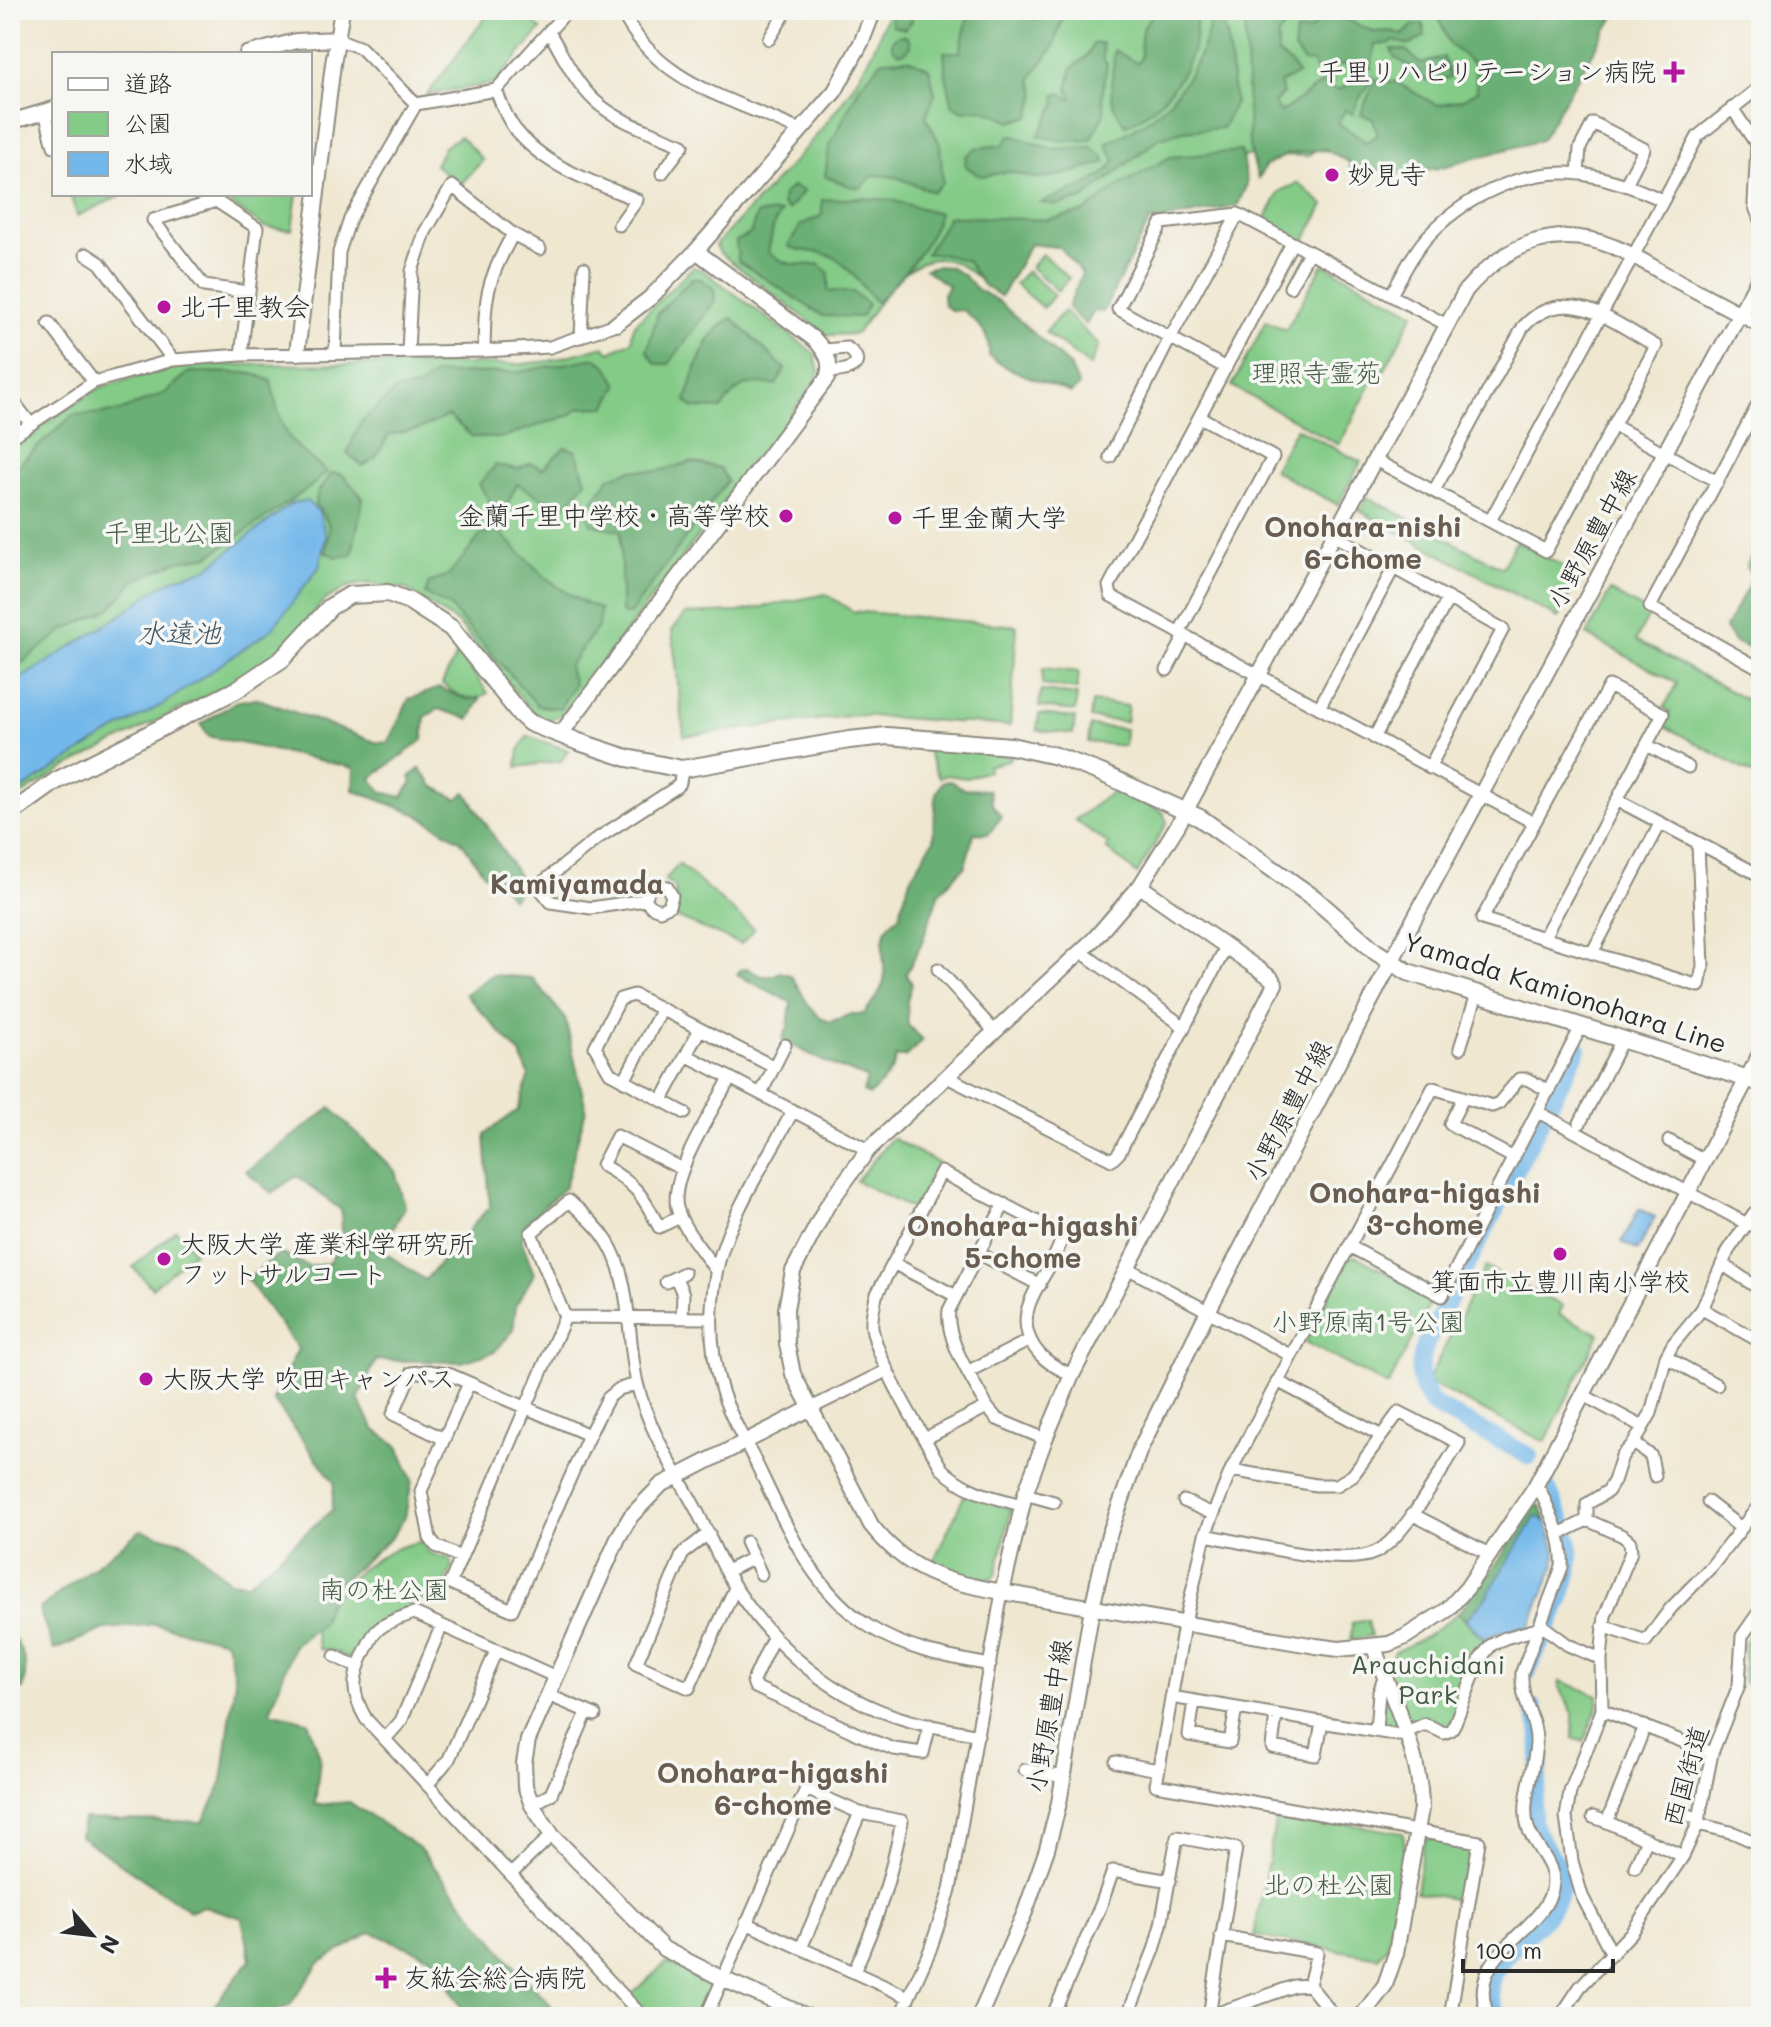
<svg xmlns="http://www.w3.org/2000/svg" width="1771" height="2027" viewBox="0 0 1771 2027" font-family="Mali,'Klee One',sans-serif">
<rect width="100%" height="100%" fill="#f6f6f2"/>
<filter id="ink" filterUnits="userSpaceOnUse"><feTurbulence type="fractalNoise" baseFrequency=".0125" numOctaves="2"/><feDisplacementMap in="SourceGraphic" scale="16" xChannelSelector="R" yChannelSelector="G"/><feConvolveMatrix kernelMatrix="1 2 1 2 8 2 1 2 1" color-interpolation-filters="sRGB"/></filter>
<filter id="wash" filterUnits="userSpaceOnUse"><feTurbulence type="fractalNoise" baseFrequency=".006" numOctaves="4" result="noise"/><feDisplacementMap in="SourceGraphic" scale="32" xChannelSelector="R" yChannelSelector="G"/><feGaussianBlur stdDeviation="1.8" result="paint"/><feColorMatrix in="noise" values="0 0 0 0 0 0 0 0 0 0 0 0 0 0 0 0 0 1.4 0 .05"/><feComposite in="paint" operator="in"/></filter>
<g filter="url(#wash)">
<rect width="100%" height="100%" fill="#efe7d0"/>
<path fill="#83cb87" stroke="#577b59" stroke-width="2" d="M491,10H519L541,29L495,83L427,95Z
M888,10H1615L1539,138L1333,151L1315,150L1308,156L1253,154L1217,166L1059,247L1030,244L1001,296C986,287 975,273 960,265C912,239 880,303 856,334L827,335L720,253L716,245C778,176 863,101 888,10Z
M460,136L483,160L460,185L435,165L444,147Z
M1298,183L1324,205L1304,242L1264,221L1280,191Z
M70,194H124L77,216Z
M217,194H297L292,230L264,227Z
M1042,254L1069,278L1058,291L1031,267Z
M1323,264L1414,313L1380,379L1375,377L1339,445L1232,386L1266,321L1286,330Z
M693,267L704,271L814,353L819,371L816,381L563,714L548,720L534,714L459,624L406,589L366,583L348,587L325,600L276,654L232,683L66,767L10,802V447L99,388L179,365L523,364L549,361L604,346L610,352L632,341V332L635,324Z
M1027,271L1054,295L1043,308L1015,284Z
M1064,311L1099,345L1090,366L1045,332Z
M1296,428L1361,462L1338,505L1273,470Z
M1367,497L1502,568L1516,541L1580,575L1558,618L1360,511Z
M1610,591L1650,613L1636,640L1757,706L1761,701V779L1663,725L1670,712L1664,708L1677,683L1587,635Z
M826,594L852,611L1017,626L1010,726L857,715L684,736L672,630L685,614L738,612Z
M458,652L488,693C470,705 458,696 442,684Z
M1043,668L1079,672L1077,689L1042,685Z
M1041,691L1077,695L1075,711L1039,707Z
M1092,702L1128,706L1126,722L1090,718Z
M1039,714L1075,718L1073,734L1037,730Z
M1090,726L1125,729L1124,746L1088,742Z
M528,736L568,750L561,761L517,767L519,750Z
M926,748L1012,756L1009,760L988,766V771L966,778L946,775L939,778Z
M1115,790L1163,812L1167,823L1137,874L1106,848L1108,844L1075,820Z
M679,864L754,929L741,944L668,914C677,905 678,898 674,886L665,880Z
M892,1138L938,1163L914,1210L856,1181Z
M176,1230L194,1252L152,1288L133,1267Z
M1356,1256L1433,1298L1388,1386L1305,1342L1348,1258Z
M1485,1267L1563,1306L1559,1314L1599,1334L1545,1442L1427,1382Z
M965,1494L1008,1507L1011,1511L996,1575L988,1580L951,1572L932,1564Z
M421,1542L429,1553L450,1559L453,1567L434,1604L419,1598L412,1600L406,1612L378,1623L356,1662L333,1651L319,1649L313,1625C338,1587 373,1549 421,1542Z
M1458,1613L1487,1643L1453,1722L1444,1729L1414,1725L1394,1730L1385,1728L1381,1723L1391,1660L1395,1652L1427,1636Z
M1761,1615V1692L1743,1682L1745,1643Z
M1368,1620L1371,1636L1351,1639L1352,1623Z
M1560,1681L1598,1695V1706L1584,1742L1573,1738V1713L1559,1686Z
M1277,1812L1403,1833L1405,1847L1387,1947L1378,1957L1254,1936Z
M1429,1837L1471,1845L1474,1850L1465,1901L1416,1892L1423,1843Z
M667,1962L709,1984L713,1990L701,2017H649L629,1996Z"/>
<path fill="#6aaf74" stroke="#4a6d50" stroke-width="2" d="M893,10L911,11L912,21L905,29L893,26L890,18Z
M1046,10H1065L1053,48L1031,78L1036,94L1030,116L1011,122C995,113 981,106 964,111L953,106L946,76L944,52H960L967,20C988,4 1015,13 1039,20Z
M1158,10H1194C1206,54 1165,110 1125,125C1103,94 1114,85 1114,50L1137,63L1141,57C1140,32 1139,27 1158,10Z
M1211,10H1219L1227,36L1235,103L1222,128L1183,131L1158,139L1083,199L1057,205L1041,203C1062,194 1107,181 1115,160L1106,144C1119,137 1132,130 1145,122C1180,98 1209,52 1211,10Z
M1240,10H1280L1288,23L1278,36V54L1291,64L1298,74L1279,84L1283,93L1274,103L1280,112C1296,105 1306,91 1322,84L1338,90L1357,81L1373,77C1366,91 1356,99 1353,114L1345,110L1338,123L1366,142L1378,135L1373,119L1361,114L1375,80L1396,82L1437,105L1461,100L1477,91L1474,64L1450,45L1437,14C1456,7 1472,9 1490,19L1501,10H1618L1541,140L1439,168L1393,175L1384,168L1362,178L1352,174L1349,162L1325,149L1288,154L1265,166L1258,179L1249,145L1245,24Z
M1320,19H1346L1374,32L1392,31L1403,35L1413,25L1423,24L1425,36L1410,45L1394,41L1390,44L1375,45L1371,68L1347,64L1330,66L1333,83L1320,80L1313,63L1304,62L1294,50L1296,32L1310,30Z
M892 44a9 9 0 1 1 18 0a9 9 0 1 1-18 0Z
M1102,43L1103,59L1107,64L1102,98C1109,116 1097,124 1091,140L1065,141L1038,136L1056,104L1055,95L1061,93L1070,99L1072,97L1068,90L1071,69L1087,56L1093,44Z
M1391,49L1406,50L1421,64L1444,57L1450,77L1435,83L1417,77V70L1395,58Z
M908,59L929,68L935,94L926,117L940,144L943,182L933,192L896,177L874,175L860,188L849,186L825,176L829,147L861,84L883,60Z
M1010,135L1052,149L1091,147L1103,156L1106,162C1083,169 1061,178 1037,178C1026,178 1016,170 1006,172C984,175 984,182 965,165L966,156L976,148L1003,145Z
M1241,151L1247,184L1237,206L1149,222L1103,312L1094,311L1086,325L1068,308L1082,273L1059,247L1030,244L1001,296L983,285L967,261L943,254H926L949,216L1047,220L1084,212L1120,185L1170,157Z
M793,186L804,191L788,210L782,204L783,195Z
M861,198L891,200L939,213C930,249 901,275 877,303C866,292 848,266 837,259C821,249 804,254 788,246L801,225L822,215V200Z
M781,212L774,224L768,252C785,266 797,266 818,264L829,273L828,291L853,292L868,304L861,317L823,316L738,261L736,241L750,234L757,214Z
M936,266L949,267L962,274L978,290L998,301L1070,366L1079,386L1071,393C1043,381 1012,374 989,356C991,334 978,323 963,310L952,311L944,305L943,295L948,286L925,269Z
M692,278L701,279L714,289L715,301L669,364H656L647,351L658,313Z
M732,318L785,369L776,385C747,380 737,385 721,409L693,408L686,401C695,371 703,334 732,318Z
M595,358L607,366L618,385L606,407L579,408L570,415L500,438L473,437L448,416L419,429L389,435L376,457L363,466L347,453L361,422L396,390L418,387L436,374L519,372Z
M189,372L252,373L271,381C282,434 285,439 327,472L309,488L209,556L178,561L135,580L110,609L64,630L18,666L10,664V472L73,415L117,412L165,393Z
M565,447L576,451L586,481L566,506L551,503L517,484L505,509L495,510L479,484L496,465L518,469L531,463L542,469Z
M691,462L720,468L727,481L630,614L621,613V531L591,524L586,511L610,477L631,470L659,471Z
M332,473L343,475L363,498L352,555L336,557L325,552C332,527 331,523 315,504L318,492Z
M499,531C529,562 558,595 600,609L598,627L569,666L574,685L560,708L538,706L449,606L425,594L429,583L449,575L481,535Z
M1761,537V653L1734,642L1725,628L1753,577L1746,567Z
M439,688L466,699H480L470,719L438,709L425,717L423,740L371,778L382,792L402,797L412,783L410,777L420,768L433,786L457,799L466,792L524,885L512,899L494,875H485L461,841L416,814L353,790L354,768L208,736L201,724L235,702L256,698L375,742L388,743L409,699Z
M951,781L964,789L989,790L992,804L1001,816L989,834L974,833L965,866L939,893L921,945L906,974L912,984L907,1001L908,1025L923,1040L905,1057H896C893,1074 881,1084 869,1095L863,1092L867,1078L825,1062L782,1040L788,1027L791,1002L737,975L740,970L747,968C758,976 768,980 780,972L790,975C805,993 806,1013 830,1022L851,1014H864C870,1005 882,992 884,981C887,958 873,932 899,916L910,879L933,841L936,794L942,782Z
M492,975L532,978L565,1018L586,1109L565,1187L527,1222L521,1239L534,1274L516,1305L513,1331L494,1352L462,1362L376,1360L358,1399L374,1429L398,1446L412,1480L405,1517L392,1537L331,1590L322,1623L294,1645L270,1712L308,1721L320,1757L315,1805L349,1802L418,1847L513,1965L562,2017H474L461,2007L433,1958L371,1932L319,1963L289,2006L260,2017H218L214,2006L251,1959L242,1918L203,1906L190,1911L80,1836L83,1819L203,1822L222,1783L235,1679L226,1641L155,1624L105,1629L54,1650L39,1609L141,1530L187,1543L229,1581L248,1583L332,1510L334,1482L273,1400L298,1349L247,1279L280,1253L309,1267L329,1263L342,1237L341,1210L297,1176L271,1193L246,1171L331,1108L395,1171L405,1207L381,1250L425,1280L490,1206L485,1134L518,1110L529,1076L521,1055L465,994Z
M1535,1505L1541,1506L1546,1521L1536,1517L1485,1600L1466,1620L1458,1613L1492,1570Z
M10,1631C24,1654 29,1662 23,1689H10Z"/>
<path fill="#73b8ea" stroke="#4f728a" stroke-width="2" d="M306,501L319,512L326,536L319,567L272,629L162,705L105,736L10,797V678L20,679L117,618L159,587L176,578L206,569L292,503Z
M1639,1209L1655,1217L1638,1250L1622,1242Z
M1536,1516L1546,1521L1556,1551L1554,1567L1529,1627L1494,1634L1485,1639L1466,1620L1485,1599Z"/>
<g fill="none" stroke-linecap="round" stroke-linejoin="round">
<path stroke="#73b8ea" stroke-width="18" d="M1529,1456L1435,1406C1417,1386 1417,1369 1426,1344L1578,1049
M1527,1672C1541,1638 1571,1590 1570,1553C1570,1532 1555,1507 1547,1488
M1498,2017C1467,1962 1541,1938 1559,1895C1571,1865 1539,1849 1533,1823C1531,1814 1533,1802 1535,1793C1541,1762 1545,1738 1533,1708"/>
</g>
</g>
<g filter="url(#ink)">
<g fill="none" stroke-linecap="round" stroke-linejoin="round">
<g stroke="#8d897e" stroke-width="15">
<path id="minor" d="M621,10C657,85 733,98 801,131
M549,32C563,55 574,81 594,100C617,122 655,133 683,145L662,173
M337,39L361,48L416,104
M769,39L787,10
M496,90L568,10
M1732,108L1757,145L1754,204L1761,223
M45,112L54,146
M1578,174L1580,148L1593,123L1644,149L1626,184
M513,234L540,249
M1292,243L1109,586L1111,596L1534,823
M86,254L100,263L173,360
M1290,287L1309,252
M1391,295C1403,274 1414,250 1431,233C1468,195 1527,167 1581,174C1610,178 1636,188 1662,200
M49,323L94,382
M581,337L584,268
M825,350L847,348C870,364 847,373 829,371
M408,352L412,271L425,232L452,186L513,234C486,282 485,296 484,351
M335,353L339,252L350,219L416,104L496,90C501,103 506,118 515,129C544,167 594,182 637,200L619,225
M241,355L257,228L216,201L153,220L204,286L248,292
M1226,368L1118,309L1162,223L1238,214L1447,325
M10,397L30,423
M1761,399L1650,607L1761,669
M1613,425L1718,482
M10,438L94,382L173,360L241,355L484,351L550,347L616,324
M1110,457L1170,338L1238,214
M1375,460L1546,551L1656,346C1613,322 1565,281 1523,327L1434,491
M1490,521L1698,136L1761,86
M1334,535L1503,629L1429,768
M1179,633L1273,457L1200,417
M1167,670L1185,636
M1319,708L1393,569
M1374,738L1448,599
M1647,745L1688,767
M1617,800L1761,876
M645,900L649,889L658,884L667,887L672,896L669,906L660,910L652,907L645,900L591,908L551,902L538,886L598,838L675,788L680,783L682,769
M1544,937L1663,714L1609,686L1482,919L1699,986L1703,966L1698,844
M1083,950L1087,956L1183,1026
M1592,953L1660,824
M938,969L994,1031
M1460,1048L1477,994
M686,1055L868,1150
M947,1077L1112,1160L1119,1153L1226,947
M624,1081L662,1009
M761,1093L785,1045
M1463,1098L1450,1124L1514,1158
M662,1100L700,1029
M793,1111C768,1157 725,1223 716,1274C709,1313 710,1351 721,1388C729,1416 745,1440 757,1465C786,1524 811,1590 870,1627C906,1650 948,1657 990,1665
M1538,1112L1749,1225
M685,1113L610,1073L595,1047L620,999L634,995L774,1067
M1580,1123L1622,1040
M1669,1141L1705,1160
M680,1217L659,1227C642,1194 636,1184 602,1165L617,1136L682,1169
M1349,1246L1442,1296L1581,1027
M978,1253L1040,1285
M893,1263L956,1296
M1722,1264L1761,1290
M1127,1268L1290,1355
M716,1271C704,1252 683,1230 677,1208C669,1175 714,1109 730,1078
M676,1278L683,1294L682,1317
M666,1282L684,1273
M1702,1309L1761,1342
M565,1317L710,1318
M1666,1357L1717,1385
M969,1371L1030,1340
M1277,1381L1380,1435
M637,1384L619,1389L608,1398L589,1435L512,1610L450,1583L565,1317L531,1233L569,1201C583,1214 597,1225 607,1241C632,1280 627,1339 637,1383C647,1427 675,1470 696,1509C710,1536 721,1566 737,1590C778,1652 835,1699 907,1720C930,1727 955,1730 978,1735
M1583,1395L1643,1427
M987,1407C973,1379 945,1341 949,1310L1004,1204
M809,1409L888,1370
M444,1439L393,1414L411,1373L428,1371L451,1375L589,1435
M924,1439L987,1407L997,1419L1045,1439
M1634,1443L1651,1456L1655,1476
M1025,1494L1054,1502
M1184,1501L1213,1514
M1708,1502L1741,1528
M1022,1505C992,1497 965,1492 942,1469C923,1436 877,1362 872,1327C871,1316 874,1307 876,1296L941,1172L1057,1232L1062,1237C1055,1270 1017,1300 1028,1334C1035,1356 1052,1366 1072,1375
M1412,1514L1491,1555
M1587,1520V1504L1608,1491L1614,1481L1622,1456L1634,1443L1651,1413L1666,1357L1673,1344L1702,1309L1728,1251L1754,1213
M709,1533L683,1553L636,1664L689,1688L735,1588
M1559,1534L1587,1520L1623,1536L1630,1542L1631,1552L1605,1616L1601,1659L1602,1710L1570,1792L1566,1817L1572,1861L1582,1896L1612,1954
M1205,1535C1244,1542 1343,1569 1376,1552C1405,1537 1440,1472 1459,1443L1399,1412L1353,1475L1337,1485H1316L1231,1470
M746,1542L761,1574
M460,1557L436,1546L430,1538L421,1491L469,1383
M727,1571L751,1559
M1603,1626L1646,1641L1671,1608L1711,1567L1761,1503
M773,1638L753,1681L755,1687L878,1743L894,1749L923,1753L930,1725
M335,1656L357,1667
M556,1677L414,1613C403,1617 388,1621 380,1628C373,1633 370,1641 366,1649C352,1678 350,1691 366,1719L643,2017
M548,1695L595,1715
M1171,1697L1399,1735L1425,1724L1444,1733L1451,1730L1455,1723L1480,1659L1491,1645L1505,1638L1544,1627L1568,1645L1601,1659
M1194,1701L1189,1735L1230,1742L1236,1708
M1602,1710L1712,1753
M1276,1715L1272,1747L1316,1755L1322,1722
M1645,1726L1607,1822L1683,1856
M1376,1731L1379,1692L1384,1678
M385,1739L401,1721L441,1627
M1116,1762L1158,1770
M1025,1770L1064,1777
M428,1784L449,1759L496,1651
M532,1805L551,1794L587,1712
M1678,1811L1699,1819
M1593,1817L1607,1822
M1698,1824L1734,1833L1761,1845
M1635,1867L1647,1839
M511,1874L552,1835
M746,1923L908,1997
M1221,1936L1317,1953L1309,1985
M801,1948L860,1813
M706,2017L806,1789L860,1813L902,1821C891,1877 878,1919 854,1972
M900,2017L930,1950L950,1890L1002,1592
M1052,2017L1101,1905L1113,1871L1170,1881
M1127,2017L1154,1950L1161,1925L1177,1837L1236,1848L1209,2016
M1207,2017L1294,1986L1309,1985L1335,2017
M1450,2017L1479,1842L1156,1785L1183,1631L1205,1535L1231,1470L1433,1088L1492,1106L1499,1103L1519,1079H1527L1549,1091
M1489,2017C1461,1955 1542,1934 1552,1889C1558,1865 1535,1849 1528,1828C1520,1802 1535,1770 1536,1743C1537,1718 1520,1702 1522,1672L1562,1567C1564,1539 1552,1517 1541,1492L1535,1487
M1560,2017L1580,1987L1632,1932L1683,1856L1698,1824L1712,1753L1739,1685L1742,1636L1761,1609"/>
</g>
<g stroke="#8d897e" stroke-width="18">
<path id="tertiary" d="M247,54L296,41L337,39
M10,122L54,109
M616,324L650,298L696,251
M1761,325C1730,309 1699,292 1668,276C1651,266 1633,254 1614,247C1555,223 1506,244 1466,290L1178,825L1140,886L1095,938L868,1150L827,1206L793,1271L786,1309L787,1344L793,1374L871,1525C909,1573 944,1581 1002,1592L1316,1646L1339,1649L1389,1644L1405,1637L1447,1610L1467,1588L1535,1487L1761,1052
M297,353L333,64L342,10
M560,735L827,378C833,362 826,352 815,340L696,251L835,91L862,41L874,10
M809,1409L661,1485L631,1516L619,1536L528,1740L524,1763L525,1786L532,1805L552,1835L664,1949L723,1979L809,2017
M1002,1592L1025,1494L1045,1439L1072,1375L1275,984L1271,978L1140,886
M979,2017L1025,1912L1047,1849L1059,1803L1092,1608L1108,1538L1140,1449L1203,1321L1399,947L1761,274
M1361,2017L1385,1985L1396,1953L1421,1808C1421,1752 1391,1699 1374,1647"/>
</g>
<g stroke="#8d897e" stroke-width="20">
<path id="secondary" d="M10,814L56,781L236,690L282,659L330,607L350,595L388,593L409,601L451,628L520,714L530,723L579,742L627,758L682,769L849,740L887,736L1011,746L1056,756L1099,772L1200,818L1314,898L1376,952L1408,972L1761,1083"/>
</g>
<use href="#minor" stroke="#fff" stroke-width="11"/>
<use href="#tertiary" stroke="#fff" stroke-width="14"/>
<use href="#secondary" stroke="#fff" stroke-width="16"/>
</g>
</g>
<g fill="#b5179e" stroke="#f6f6f2" stroke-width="3">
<path d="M1670 60h8v8h8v8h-8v8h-8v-8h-8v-8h8z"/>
<circle cx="1332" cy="175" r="8"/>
<circle cx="164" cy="307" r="8"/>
<circle cx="786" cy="516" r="8"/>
<circle cx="895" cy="518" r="8"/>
<circle cx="1560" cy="1254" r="8"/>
<circle cx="164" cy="1259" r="8"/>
<circle cx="146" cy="1379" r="8"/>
<path d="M382 1966h8v8h8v8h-8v8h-8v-8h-8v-8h8z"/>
</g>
<g text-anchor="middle" stroke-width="7" stroke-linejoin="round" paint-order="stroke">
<g font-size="26" fill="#2b2b2b" stroke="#f6f6f2" text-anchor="start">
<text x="1656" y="81" text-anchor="end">千里リハビリテーション病院</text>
<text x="1348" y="184">妙見寺</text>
<text x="180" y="316">北千里教会</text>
<text x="770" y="525" text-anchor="end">金蘭千里中学校・高等学校</text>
<text x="911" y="527">千里金蘭大学</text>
<text x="180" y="1253">大阪大学 産業科学研究所<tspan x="180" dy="30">フットサルコート</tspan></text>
<text x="1560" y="1291" text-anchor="middle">箕面市立豊川南小学校</text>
<text x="162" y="1388">大阪大学 吹田キャンパス</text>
<text x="404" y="1987">友紘会総合病院</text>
</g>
<g font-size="26" fill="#455b47" stroke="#f6f6f2">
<text x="1316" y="382">理照寺霊苑</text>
<text x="169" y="542">千里北公園</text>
<text x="1368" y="1331">小野原南1号公園</text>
<text x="384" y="1599">南の杜公園</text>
<text x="1428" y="1674">Arauchidani<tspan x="1428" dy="30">Park</tspan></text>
<text x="1329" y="1894">北の杜公園</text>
</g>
<g font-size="26" fill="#2b2b2b" stroke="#f6f6f2">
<text transform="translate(1592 539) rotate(-61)" y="9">小野原豊中線</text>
<text transform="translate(1565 993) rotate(18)" y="9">Yamada Kamionohara Line</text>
<text transform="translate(1288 1111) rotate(-62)" y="9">小野原豊中線</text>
<text transform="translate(1049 1716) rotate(-80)" y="9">小野原豊中線</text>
<text transform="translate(1686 1776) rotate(-74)" y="9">西国街道</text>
</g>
<g font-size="28" font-weight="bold" fill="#695d51" stroke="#f6f6f2">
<text x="1363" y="537">Onohara-nishi<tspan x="1363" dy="32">6-chome</tspan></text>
<text x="577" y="894">Kamiyamada</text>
<text x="1425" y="1203">Onohara-higashi<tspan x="1425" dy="32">3-chome</tspan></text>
<text x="1023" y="1236">Onohara-higashi<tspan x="1023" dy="32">5-chome</tspan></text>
<text x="773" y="1783">Onohara-higashi<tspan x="773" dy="32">6-chome</tspan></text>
</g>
<g font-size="28" font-style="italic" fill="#415564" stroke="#f6f6f2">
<text x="179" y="643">水遠池</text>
</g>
</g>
<rect width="1771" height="2027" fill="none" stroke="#f6f6f2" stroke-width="40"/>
<rect x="52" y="52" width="260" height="144" fill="#f6f6f2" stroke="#a5a5a2" stroke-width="2"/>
<rect x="68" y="78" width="40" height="12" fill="#ffffff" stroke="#a5a5a2" stroke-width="2"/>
<text x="124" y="92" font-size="24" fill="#2b2b2b">道路</text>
<rect x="68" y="112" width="40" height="24" fill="#83cb87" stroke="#a5a5a2" stroke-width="2"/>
<text x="124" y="132" font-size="24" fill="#2b2b2b">公園</text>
<rect x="68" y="152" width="40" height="24" fill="#73b8ea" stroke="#a5a5a2" stroke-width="2"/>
<text x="124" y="172" font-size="24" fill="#2b2b2b">水域</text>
<g transform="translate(92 1935) rotate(118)" stroke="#f6f6f2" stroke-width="6" paint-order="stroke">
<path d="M0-6L14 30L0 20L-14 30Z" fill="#2b2b2b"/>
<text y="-12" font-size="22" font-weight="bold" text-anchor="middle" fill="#2b2b2b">N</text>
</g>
<path d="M1463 1959v12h150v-12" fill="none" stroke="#2b2b2b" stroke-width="4"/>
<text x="1475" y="1959" font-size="24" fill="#2b2b2b" stroke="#f6f6f2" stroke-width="6" paint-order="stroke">100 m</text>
</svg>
